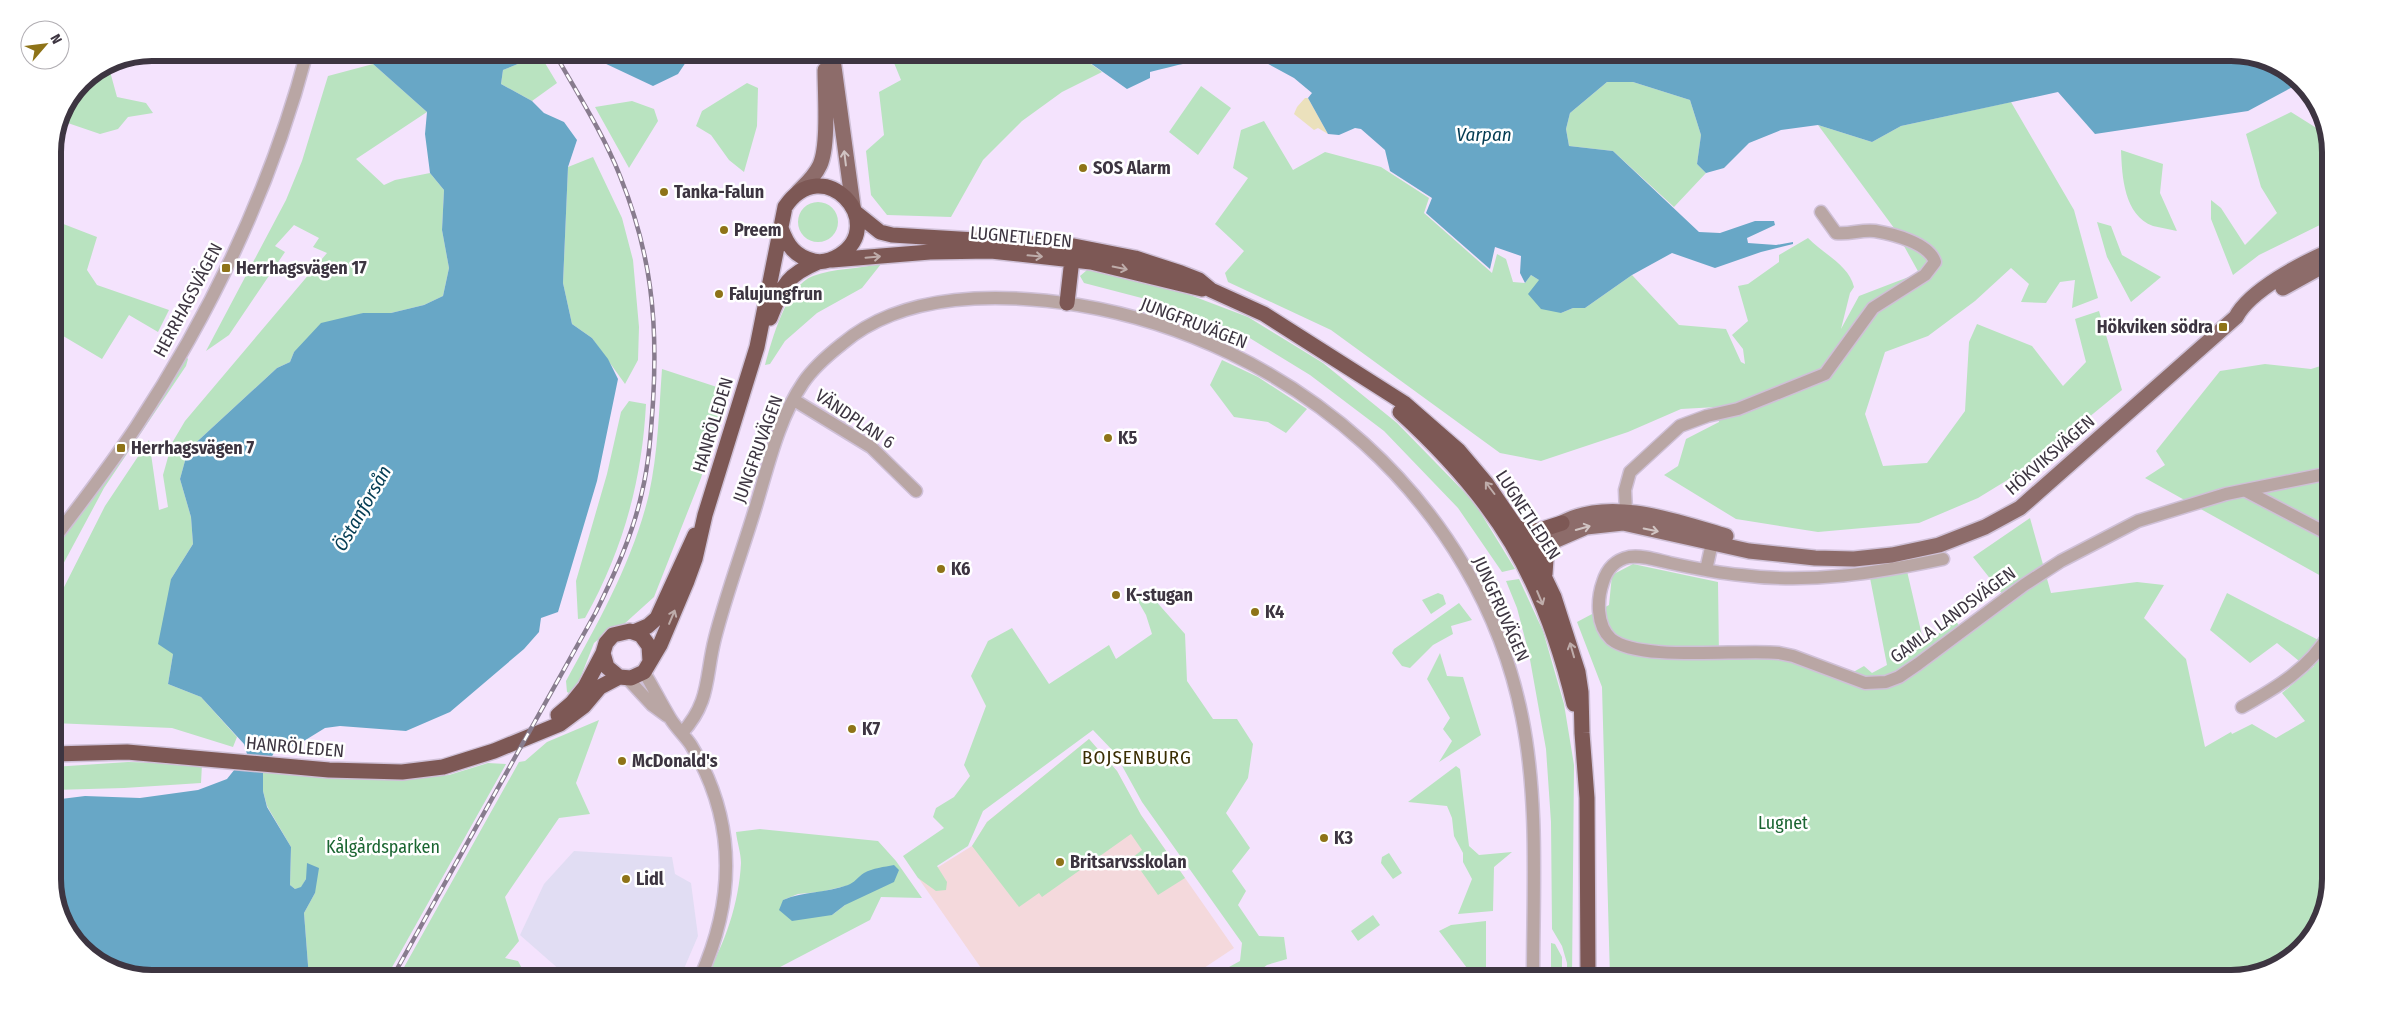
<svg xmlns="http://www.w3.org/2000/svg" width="2383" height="1031" viewBox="0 0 2383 1031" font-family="'Fira Sans Condensed',sans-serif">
<rect width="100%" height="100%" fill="#f4e3fd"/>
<path fill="#e1ddf3" d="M574,851L672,857L675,874L691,883L698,936L680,978H569L520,935L544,884Z"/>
<path fill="#f4d9dc" d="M1089,739L1117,771L1141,815L1234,948L1189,978H988L919,879L972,846L987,822Z"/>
<path fill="#b9e3c0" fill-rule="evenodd" d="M531,52L539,53L557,83L532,101L501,84L503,70L530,59Z
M890,53H1076L1102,72L1062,92L1022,121L983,160L951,217L887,215L871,195L866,151L884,135L879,92L901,80Z
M108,64L117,97L146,103L153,113L128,117L118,129L100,134L59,120L60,114L82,81Z
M373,64L427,112L356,159L384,185L395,180L430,173L444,190L442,230L449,268L443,296L424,305L391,313H363L294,352L290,362L277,368L188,450L180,479L191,517L193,544L171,579L173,654L168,684L201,697L237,737L233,747L172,728L53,723V609L105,506L149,440L159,510L168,507L163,475L172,443L185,421L327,253L313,247L319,238L294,225L275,246L285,252L229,335L206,351L286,200L302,161L328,76Z
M1607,82H1633L1690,100L1701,135L1697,164L1706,173L1674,207L1613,151L1569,146L1566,129L1570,113Z
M747,83L758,88L757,126L744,172L729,160L711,135L696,126L702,111Z
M1201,86L1231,108L1198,155L1169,132Z
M632,101L654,109L658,121L629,168L595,107Z
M2011,102L2074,210L2098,298L2072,308L2075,280L2060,282L2046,303L2021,302L2029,284L2011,268L1975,301L1928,336L1885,352L1865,414L1883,466L1927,463L1965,411L1969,342L1977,324L2032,346L2063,386L2086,362L2075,319L2099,311L2122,390L2027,468L1978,498L1919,523L1818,532L1736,519L1664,475L1678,466L1686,439L1719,422L1717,407L1681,409L1628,432L1541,461L1500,453L1331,330L1228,282L1225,273L1244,251L1215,224L1248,178L1233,168L1241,130L1264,121L1293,170L1325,152L1381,167L1429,198L1424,213L1492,273L1497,254L1506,259L1513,282L1525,283L1531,275L1539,280L1561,313L1573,308H1585L1632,275L1679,325L1726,329L1741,362L1745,364L1743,349L1732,335L1748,321L1738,286L1748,284L1779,262V255L1808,238C1822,253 1849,265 1854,287L1850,293L1841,329L1859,296L1919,273L1894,228L1818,125L1872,142L1901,126Z
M2291,112L2326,134L2330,146V220L2259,255L2233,275L2211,219V200L2221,208L2245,245L2277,213L2261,187L2246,134Z
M2121,150L2163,164L2160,193L2177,231C2169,229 2161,228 2153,226C2124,215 2122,177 2121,150Z
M593,157L622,218L633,260L639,327L638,360L625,384L592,338L572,324L563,283L568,167Z
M798 222a20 20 0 1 1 40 0a20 20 0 1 1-40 0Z
M53,220L97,237L87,270L97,285L169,310L158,332L129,315L102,359L53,330V263L57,251L53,247Z
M2097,222L2111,226L2122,255L2161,277L2131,302L2107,257Z
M881,264L862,288L817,313L785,341L770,364L765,365C772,340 786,286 813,276C834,268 858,269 881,264Z
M1087,270L1161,284L1248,317L1323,363L1397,423L1474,502L1515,569L1502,572L1458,508L1384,431L1310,375L1240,332L1157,302L1084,283L1080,276Z
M183,353L188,359L186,366L104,488L53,583V551L83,509Z
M1222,360L1258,377L1307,409L1286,433L1268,422L1234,417L1210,385Z
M2330,363V581L2145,478L2165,465L2156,451L2220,371L2265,364L2311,369Z
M662,369L726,390L701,478L654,597L623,625L607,632L594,643L576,689L571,694L567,692L566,681C599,621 633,561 649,494C658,453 659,410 662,369Z
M629,401L646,404C642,481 623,550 585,618L578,619L576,581L607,474L621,412Z
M2030,518L2051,593L2137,582L2164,585L2144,618L2186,659L2205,747L2231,732L2232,734L2252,724L2276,738L2305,721L2282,693L2314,666L2299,661L2277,643L2250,663L2210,630L2227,593L2330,646V879L2323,917L2286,962L2231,978H1610L1602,687L1577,622L1609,605L1612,575L1633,564L1718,582L1719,658L1768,657L1793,662L1841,679L1864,666L1872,673L1887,665L1870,578L1907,571L1924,644L1956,621L1963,632L2007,600L1973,557Z
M1519,579L1543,631L1564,704L1574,765L1572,978H1567V963L1562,946L1552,929L1551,822L1546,749L1529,654L1517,608L1506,581Z
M1146,590L1185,634L1187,681L1213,719H1237L1253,744L1248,778L1226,813L1250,848L1232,871L1246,891L1238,905L1259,936L1284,937L1287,959L1267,965L1254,975L1253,978H1209L1240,961L1242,943L1142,802L1115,753L1093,730L983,811L968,846L937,866L947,882L946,890L936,891L918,878L903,856L944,828L933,817L936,808L954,797L970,776L964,765L986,706L971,676L988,641L1012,628L1049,684L1109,645L1116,659L1152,634L1146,615L1135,596Z
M1438,593L1443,595L1446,604L1431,614L1422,600Z
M1459,603L1472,620L1451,626L1453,634L1433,645L1410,668L1402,666L1392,653L1394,649Z
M1440,653L1447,676L1463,677L1481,735L1439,762L1452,741L1443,729L1450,718L1427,679Z
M599,720L576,783L590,814L559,818L505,897L519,941L505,958L518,961L526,976L530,978H469L464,974L460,978H398L519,762L525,761L547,742Z
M1089,739L1117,771L1141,815L1185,878L1158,895L1132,858L1142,850L1131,834L1042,897L1039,893L1019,907L972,846L987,822Z
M128,762L202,764L201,783L124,788L53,790V767Z
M488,763L506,764L386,978H309L304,913L315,893L306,879L301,888L295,889L290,885L291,847L267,806L263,791V772L392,780L449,775Z
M1456,766L1460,769L1469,846L1479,855L1512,852L1494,867L1493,911L1458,914L1472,879L1463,862V853L1454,836L1452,818L1447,806L1408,802Z
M760,829L878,841L896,861L922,898L881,897L870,920L759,978H705C725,944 739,903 741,863C741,853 737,842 736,832ZM850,885L845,905L832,915L783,900L798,894L820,892Z
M1389,853L1402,873L1393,879L1381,863L1382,857Z
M1373,915L1380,925L1358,941L1351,931Z
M1486,921V978H1470V972L1439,931L1451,925Z
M1551,943L1555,944L1562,957V978H1551Z"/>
<path fill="#ebe1bc" d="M1305,98H1308L1328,134L1318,128L1314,130L1294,114L1297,107Z"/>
<path fill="#68a7c6" d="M372,53H531L530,59L503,70L501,84L532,101L544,113L564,122L577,140L568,167L563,283L572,324L592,338L608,359L618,379L597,481L558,612L541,618L539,632L524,649L450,712L406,731L340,726L325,728L299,744L275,751L263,772V791L267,807L291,847L290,885L295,889L301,887L306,879L307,863L319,868L315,893L304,913L309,978H152L114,971L73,939L53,886V800L85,796L140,798L198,790L227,779L247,754L244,744L201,697L168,684L173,654L158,644L171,579L193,544L191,517L180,479L188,450L277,368L290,362L294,352L321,323L363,313H391L424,305L443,296L449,268L442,230L444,190L430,173L425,134L427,112L373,64Z
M566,53H692L678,74L653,86L602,62L570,59Z
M2231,53L2269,60L2298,84L2248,111L2095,134L2058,92L1901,126L1872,142L1818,125L1781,130L1749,143L1724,168L1706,173L1697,164L1701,135L1690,100L1633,82H1607L1570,113L1566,129L1569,146L1613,151L1699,232L1720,233L1755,221H1774L1775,225L1747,238L1748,243L1776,245L1793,242V244L1761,252L1715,268L1672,253L1632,275L1585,308H1573L1561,313L1541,309L1528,294L1539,280L1531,275L1525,283L1520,273L1521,256L1495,247L1490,269L1426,213L1432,198L1390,171L1385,150L1361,129L1355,128L1339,135L1328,134L1308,98L1312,93L1294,78L1257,58C1242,63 1244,59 1231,58C1206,57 1174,66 1150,72V78L1127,89L1076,53Z
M894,865L899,870L894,882L845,905L832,915L792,921L779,910L783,900C804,891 826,893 848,885C854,883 858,877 864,873C873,868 884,867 894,865Z"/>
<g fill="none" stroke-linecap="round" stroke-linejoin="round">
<g stroke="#cfc0d7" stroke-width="15">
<path id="minor" d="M794,400L871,447L916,491
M2246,491L2330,535
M1626,512L1625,490L1630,472L1680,426L1707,416L1738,409L1825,374L1873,308L1925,275L1935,262C1929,243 1893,234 1875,231C1862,229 1849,235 1836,233L1821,212
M53,540C81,503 110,466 136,427C211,313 272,185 307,52
M1943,559C1876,573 1810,584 1741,575C1717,573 1693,568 1670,563C1657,560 1642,555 1629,557C1615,560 1607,569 1603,582C1597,599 1596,625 1611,639C1639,662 1740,649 1779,653L1793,656L1865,683L1886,682L1899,677L1918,664L2024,585L2061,561L2138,521L2226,494L2330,473
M1706,570L1712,543
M644,672C653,687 661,703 670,718C676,728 685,736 691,745C737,821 735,900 700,978
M627,678L652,705L667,716
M2242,707C2276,688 2310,668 2330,633
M682,733C711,701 705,677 715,638C726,595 742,552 755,509C768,467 778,420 803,383C813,368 828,355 842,344C904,291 1002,293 1078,305C1291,340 1479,501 1522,717C1539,802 1533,892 1533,978"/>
</g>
<g stroke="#cfc0d7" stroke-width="18">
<path id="major" d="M832,52L853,206
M798,192C807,183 815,176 820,165C829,145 825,92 825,70
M2283,288L2330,262
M1551,531C1555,528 1559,524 1564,522C1612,497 1678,522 1726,536
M1534,546L1547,544L1586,527L1623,523L1749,551L1815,558L1854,559L1892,555L1939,545L1985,527L2020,508L2236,317C2250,290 2303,263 2330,251"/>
</g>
<g stroke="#cfc0d7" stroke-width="18">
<path id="highway" d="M855,212L880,232L892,235L1074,246L1135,258L1181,273L1199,280L1211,290L1264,314L1404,403L1459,451L1486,483L1530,547L1554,597L1578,672L1581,692L1582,733L1587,798L1588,978
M832,260L930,252L991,251L1091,262L1202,289
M1067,303L1073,250
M770,318C783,286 785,276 818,262
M1400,412C1497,501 1543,576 1574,704
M1518,528L1537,531L1562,523
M1545,574L1547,544
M634,632L648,626L657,618L695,535
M603,653L607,667L619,677L631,678L644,672L660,645L687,581L695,559L705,515L757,347L785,207C823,150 889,223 840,255C832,260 823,263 814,261C795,257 787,245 781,228
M558,715L572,703L585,687L603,653L606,643L613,635L630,631L641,635L649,646L650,661
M53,754L127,752L329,770L402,772L443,767L494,751L560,724L584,706L600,687L619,677"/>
</g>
<use href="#minor" stroke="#b9a6a4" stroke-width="12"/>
<use href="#major" stroke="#8d6c6a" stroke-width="15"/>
<use href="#highway" stroke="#7d5855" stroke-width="15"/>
<g stroke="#887c8e" stroke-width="4.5">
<path id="rail" d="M392,978L596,612C615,573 633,534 642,492C649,463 651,432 653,402C658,319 651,253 620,176C603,133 577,93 554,52"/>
</g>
<use href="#rail" stroke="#fff" stroke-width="2.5" stroke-dasharray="8" stroke-linecap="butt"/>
</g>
<defs><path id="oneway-shaft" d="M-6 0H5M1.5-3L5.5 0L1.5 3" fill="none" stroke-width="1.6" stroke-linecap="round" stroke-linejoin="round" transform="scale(1.25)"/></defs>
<g stroke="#d1c4c3">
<use href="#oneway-shaft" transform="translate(845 158) rotate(-97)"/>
<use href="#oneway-shaft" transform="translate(1583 528) rotate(-16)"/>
<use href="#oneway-shaft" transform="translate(1651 530) rotate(12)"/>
</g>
<g stroke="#beacaa">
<use href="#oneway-shaft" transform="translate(1035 256) rotate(5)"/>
<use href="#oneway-shaft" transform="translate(873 257) rotate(-5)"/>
<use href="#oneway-shaft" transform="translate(1120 268) rotate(11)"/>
<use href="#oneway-shaft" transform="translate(1490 488) rotate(-127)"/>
<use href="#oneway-shaft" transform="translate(1540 598) rotate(67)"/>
<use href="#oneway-shaft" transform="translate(672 617) rotate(-67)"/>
<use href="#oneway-shaft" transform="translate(1572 650) rotate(-106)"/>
</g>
<g fill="#8e7318" stroke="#fff" stroke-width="2">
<circle cx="1083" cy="168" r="5"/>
<circle cx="664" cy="192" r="5"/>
<circle cx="724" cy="230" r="5"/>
<rect x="221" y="263" width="10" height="10" rx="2.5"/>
<circle cx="719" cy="294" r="5"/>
<rect x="2218" y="322" width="10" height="10" rx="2.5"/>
<circle cx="1108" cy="438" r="5"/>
<rect x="116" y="443" width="10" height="10" rx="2.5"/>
<circle cx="941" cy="569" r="5"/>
<circle cx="1116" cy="595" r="5"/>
<circle cx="1255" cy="612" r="5"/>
<circle cx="852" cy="729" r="5"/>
<circle cx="622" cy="761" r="5"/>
<circle cx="1324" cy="838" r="5"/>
<circle cx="1060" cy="862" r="5"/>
<circle cx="626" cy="879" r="5"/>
</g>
<g text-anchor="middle" stroke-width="5" stroke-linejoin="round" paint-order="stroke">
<g font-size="18" font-weight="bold" fill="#3d3541" stroke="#fff" text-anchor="start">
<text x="1093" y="174">SOS Alarm</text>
<text x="674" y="198">Tanka-Falun</text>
<text x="734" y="236">Preem</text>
<text x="236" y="274">Herrhagsvägen 17</text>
<text x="729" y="300">Falujungfrun</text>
<text x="2213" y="333" text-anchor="end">Hökviken södra</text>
<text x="1118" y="444">K5</text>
<text x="131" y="454">Herrhagsvägen 7</text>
<text x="951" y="575">K6</text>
<text x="1126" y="601">K-stugan</text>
<text x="1265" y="618">K4</text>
<text x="862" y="735">K7</text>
<text x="632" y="767">McDonald's</text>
<text x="1334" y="844">K3</text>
<text x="1070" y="868">Britsarvsskolan</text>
<text x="636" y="885">Lidl</text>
</g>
<g font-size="18" fill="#3d3541" stroke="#fff">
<text transform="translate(1021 237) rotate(5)" y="6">LUGNETLEDEN</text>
<text transform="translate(188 300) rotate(-62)" y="6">HERRHAGSVÄGEN</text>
<text transform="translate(1194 323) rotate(21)" y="6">JUNGFRUVÄGEN</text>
<text transform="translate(855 419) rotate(34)" y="6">VÄNDPLAN 6</text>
<text transform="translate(713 425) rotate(-73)" y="6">HANRÖLEDEN</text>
<text transform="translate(758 449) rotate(-70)" y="6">JUNGFRUVÄGEN</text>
<text transform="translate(2050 455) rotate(-41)" y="6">HÖKVIKSVÄGEN</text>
<text transform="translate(1528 515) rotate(57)" y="6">LUGNETLEDEN</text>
<text transform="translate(1501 609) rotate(66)" y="6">JUNGFRUVÄGEN</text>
<text transform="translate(1953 615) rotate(-36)" y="6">GAMLA LANDSVÄGEN</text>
<text transform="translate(295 747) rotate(5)" y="6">HANRÖLEDEN</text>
</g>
<g font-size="18" fill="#1a6531" stroke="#fff">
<text x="1783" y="829">Lugnet</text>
<text x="383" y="853">Kålgårdsparken</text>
</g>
<g font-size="19" font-style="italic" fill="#043c53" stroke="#fff">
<text x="1484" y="141">Varpan</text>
<text transform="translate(362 508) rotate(-60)" y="7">Östanforsån</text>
</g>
<g font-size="19" letter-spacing="1" fill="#3a2d02" stroke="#fff">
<text x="1137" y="764">BOJSENBURG</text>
</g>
</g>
<path d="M0 0H2383V1031H0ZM152 61H2231A91 91 0 0 1 2322 152V879A91 91 0 0 1 2231 970H152A91 91 0 0 1 61 879V152A91 91 0 0 1 152 61Z" fill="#fff" fill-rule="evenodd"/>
<path fill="none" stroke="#3d3541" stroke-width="6" d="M152 61H2231A91 91 0 0 1 2322 152V879A91 91 0 0 1 2231 970H152A91 91 0 0 1 61 879V152A91 91 0 0 1 152 61Z"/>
<g transform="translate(45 45) rotate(62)"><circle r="24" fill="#ffffff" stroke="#b1aeb3"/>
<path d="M0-4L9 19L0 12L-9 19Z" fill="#8e7318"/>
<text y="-8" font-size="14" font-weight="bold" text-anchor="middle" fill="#3d3541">N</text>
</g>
</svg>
